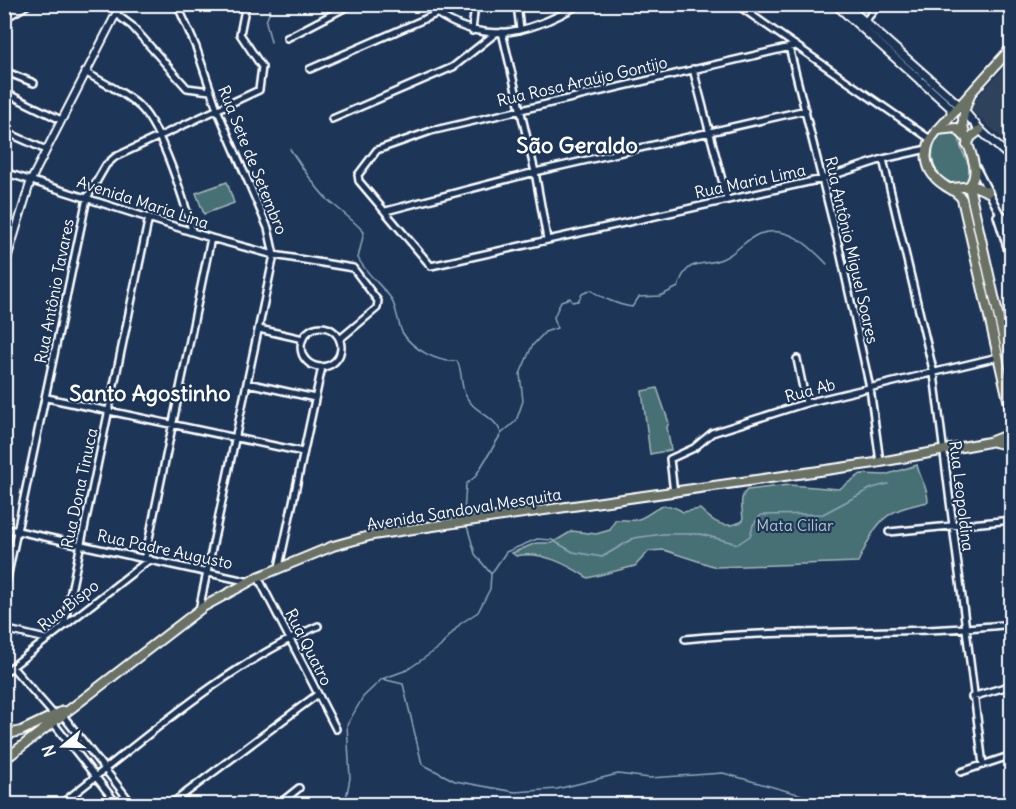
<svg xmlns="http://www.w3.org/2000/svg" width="1016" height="809" viewBox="0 0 1016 809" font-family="Delius,sans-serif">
<rect width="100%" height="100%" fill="#1d3557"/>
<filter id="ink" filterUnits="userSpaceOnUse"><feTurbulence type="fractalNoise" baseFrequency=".0167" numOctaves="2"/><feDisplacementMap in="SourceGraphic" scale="12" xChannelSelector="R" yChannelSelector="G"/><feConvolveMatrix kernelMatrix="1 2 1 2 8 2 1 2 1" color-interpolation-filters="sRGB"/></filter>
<g filter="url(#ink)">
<path fill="#2f425c" d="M1011,60V146L973,112L971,104Z"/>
<path fill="#476f74" stroke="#a3b7ba" stroke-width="1.5" d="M947,130L960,136C957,151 974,164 970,179L960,186C931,186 922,144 947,130Z
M227,182L234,203L204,214L196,193Z
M657,388L669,423L667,427L671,450L650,454L642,391Z
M917,465C920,479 928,487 928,502C881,511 878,521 858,562L716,567L664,550L649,551L635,566L588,578C568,565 541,550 516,556L512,553L536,543H552L572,531L596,534L610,530L615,520C622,519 629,521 635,520C654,517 659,495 683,512L700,509C714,523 725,530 743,521C743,510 738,498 747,490L789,485L839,489L861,474L885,475Z"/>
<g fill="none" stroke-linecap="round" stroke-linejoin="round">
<path stroke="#8fa8ba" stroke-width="1.5" d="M271,42L266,22L272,4
M290,149C302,167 313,185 328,200C341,211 353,220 364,232L358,258C365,272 380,284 390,297C397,307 397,321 402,332C412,349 438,363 457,361C463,372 460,383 465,394C472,412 495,415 501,433
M464,513L466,484L475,477L501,434L516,421L523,401L520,374L532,346L545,332L557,328L554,317L561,301L570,298L572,302L578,301L582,294L591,290C601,298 619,305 632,307L639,297L660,296L678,287C688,255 701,269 724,258C737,252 746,239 759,234C787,224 809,245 827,264
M491,574L506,552L537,539L552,540L573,552L602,557L634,538L663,534H700L738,544L750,536L753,525L761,515L823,514L872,488L888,484
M382,679L403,684L422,764L455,781L515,792L557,789L618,774L650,778L723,773L834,804
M345,804L350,778L347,725L363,697L382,679L407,670L440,647L460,624L478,612L490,589L491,574L475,554L467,526"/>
<g stroke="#fff" stroke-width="10">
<path id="minor" d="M177,4L196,47L217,109L268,228L274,255L199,610
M425,4C477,48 526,36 580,4
M517,4L520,30
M736,4L930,139
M116,14L132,26L187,88L210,91
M4,19L29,4
M863,24L879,4
M472,31L475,4
M502,32L535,172L547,239
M287,38L352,4
M795,46L431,131L377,150L358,175L359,181L431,266L822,179L883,159L927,149
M789,47L839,247L870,388L880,462
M310,69L436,14
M693,69L727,199
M4,71L34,83
M85,72C103,83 125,92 140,107C161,127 185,202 192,231
M4,92L61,120
M332,119L453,67L496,33
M4,131L46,150
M883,159L934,374L983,765
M976,167L1012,238
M4,172L211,238L274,255L353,268L378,301L377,308L340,339
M386,211L535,172L806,110
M999,212L1012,222
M997,216L1012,263
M301 347a20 20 0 1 1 40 0a20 20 0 1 1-40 0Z
M259,329L303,339
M797,359L806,403
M247,383L315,398
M47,398L303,452
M674,493L670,459L694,448L712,433L806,403L998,357
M4,528L250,582
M889,532L1012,520
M145,558L211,238
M279,567L322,367
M258,577L336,729
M4,593L87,198L106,165L115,157L259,90L262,67L240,34L246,4
M64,625L149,217
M4,629L46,639
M685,639C794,628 903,636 1012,624
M13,668L55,716
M4,673L150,559
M972,697L1012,685
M61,713L132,804
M51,720L117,804
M961,772L1012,755
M61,804C141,742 224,666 318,626
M171,804L318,694
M279,804L299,788
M607,804L625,802L752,801L762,804"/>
</g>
<g stroke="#fff" stroke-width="10">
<path id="tertiary" d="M4,269L31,180L121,4"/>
</g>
<g stroke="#fff" stroke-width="11">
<path id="secondary" d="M835,4L951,108V114
M845,4L959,105L980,130L1012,159"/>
</g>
<g stroke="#fff" stroke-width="12">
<path id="primary" d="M1012,47L936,132C921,150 924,172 944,185C951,190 958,192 962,199L1012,417
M937,130L956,128L964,136
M967,145L971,137L980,130
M969,186L1012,376
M969,186C985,168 961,140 963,119C964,111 967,103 970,96
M952,188L974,186L988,192
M994,442L1012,446
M4,735L21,731L63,711
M4,760L203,607L258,577L333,546L373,535L440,525L875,463L989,442L1012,433"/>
</g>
<use href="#minor" stroke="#1d3557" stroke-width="5"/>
<use href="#tertiary" stroke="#1d3557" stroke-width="6"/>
<use href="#secondary" stroke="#1d3557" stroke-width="7"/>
<use href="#primary" stroke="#6b7165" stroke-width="8"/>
</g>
</g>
<g text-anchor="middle" stroke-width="4.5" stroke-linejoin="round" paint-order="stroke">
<g font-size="16" fill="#fff" stroke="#1d3557">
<text transform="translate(582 81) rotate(-13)" y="6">Rua Rosa Araújo Gontijo</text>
<text transform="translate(253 160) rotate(68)" y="6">Rua Sete de Setembro</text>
<text transform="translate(750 181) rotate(-12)" y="6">Rua Maria Lima</text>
<text transform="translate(143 202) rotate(18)" y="6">Avenida Maria Lina</text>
<text transform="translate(852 250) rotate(77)" y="6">Rua Antônio Miguel Soares</text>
<text transform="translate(54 291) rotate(-79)" y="6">Rua Antônio Tavares</text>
<text transform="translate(810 390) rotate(-15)" y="6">Rua Ab</text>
<text transform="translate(79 488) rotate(-78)" y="6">Rua Dona Tinuca</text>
<text transform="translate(962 496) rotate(83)" y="6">Rua Leopoldina</text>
<text transform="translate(464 509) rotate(-9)" y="6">Avenida Sandoval Mesquita</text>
<text transform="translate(165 549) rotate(12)" y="6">Rua Padre Augusto</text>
<text transform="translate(68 605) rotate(-38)" y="6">Rua Bispo</text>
<text transform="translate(309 647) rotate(63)" y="6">Rua Quatro</text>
</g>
<g font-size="16" fill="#b5c5c7" stroke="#1d3557">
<text x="795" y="531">Mata Ciliar</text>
</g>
<g font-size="22" font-weight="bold" fill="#fff" stroke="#1d3557">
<text x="577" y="153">São Geraldo</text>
<text x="150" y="401">Santo Agostinho</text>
</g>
</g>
<rect width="1016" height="809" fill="none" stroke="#1d3557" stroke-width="24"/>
<rect x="12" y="12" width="992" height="785" fill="none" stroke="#fff" stroke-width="2" filter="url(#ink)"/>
<g transform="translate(63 746) rotate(251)" stroke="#1d3557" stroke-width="4.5" paint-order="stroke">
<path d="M0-4.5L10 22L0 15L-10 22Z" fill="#ffffff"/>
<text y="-9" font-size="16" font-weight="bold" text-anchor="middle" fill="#ffffff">N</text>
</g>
</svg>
